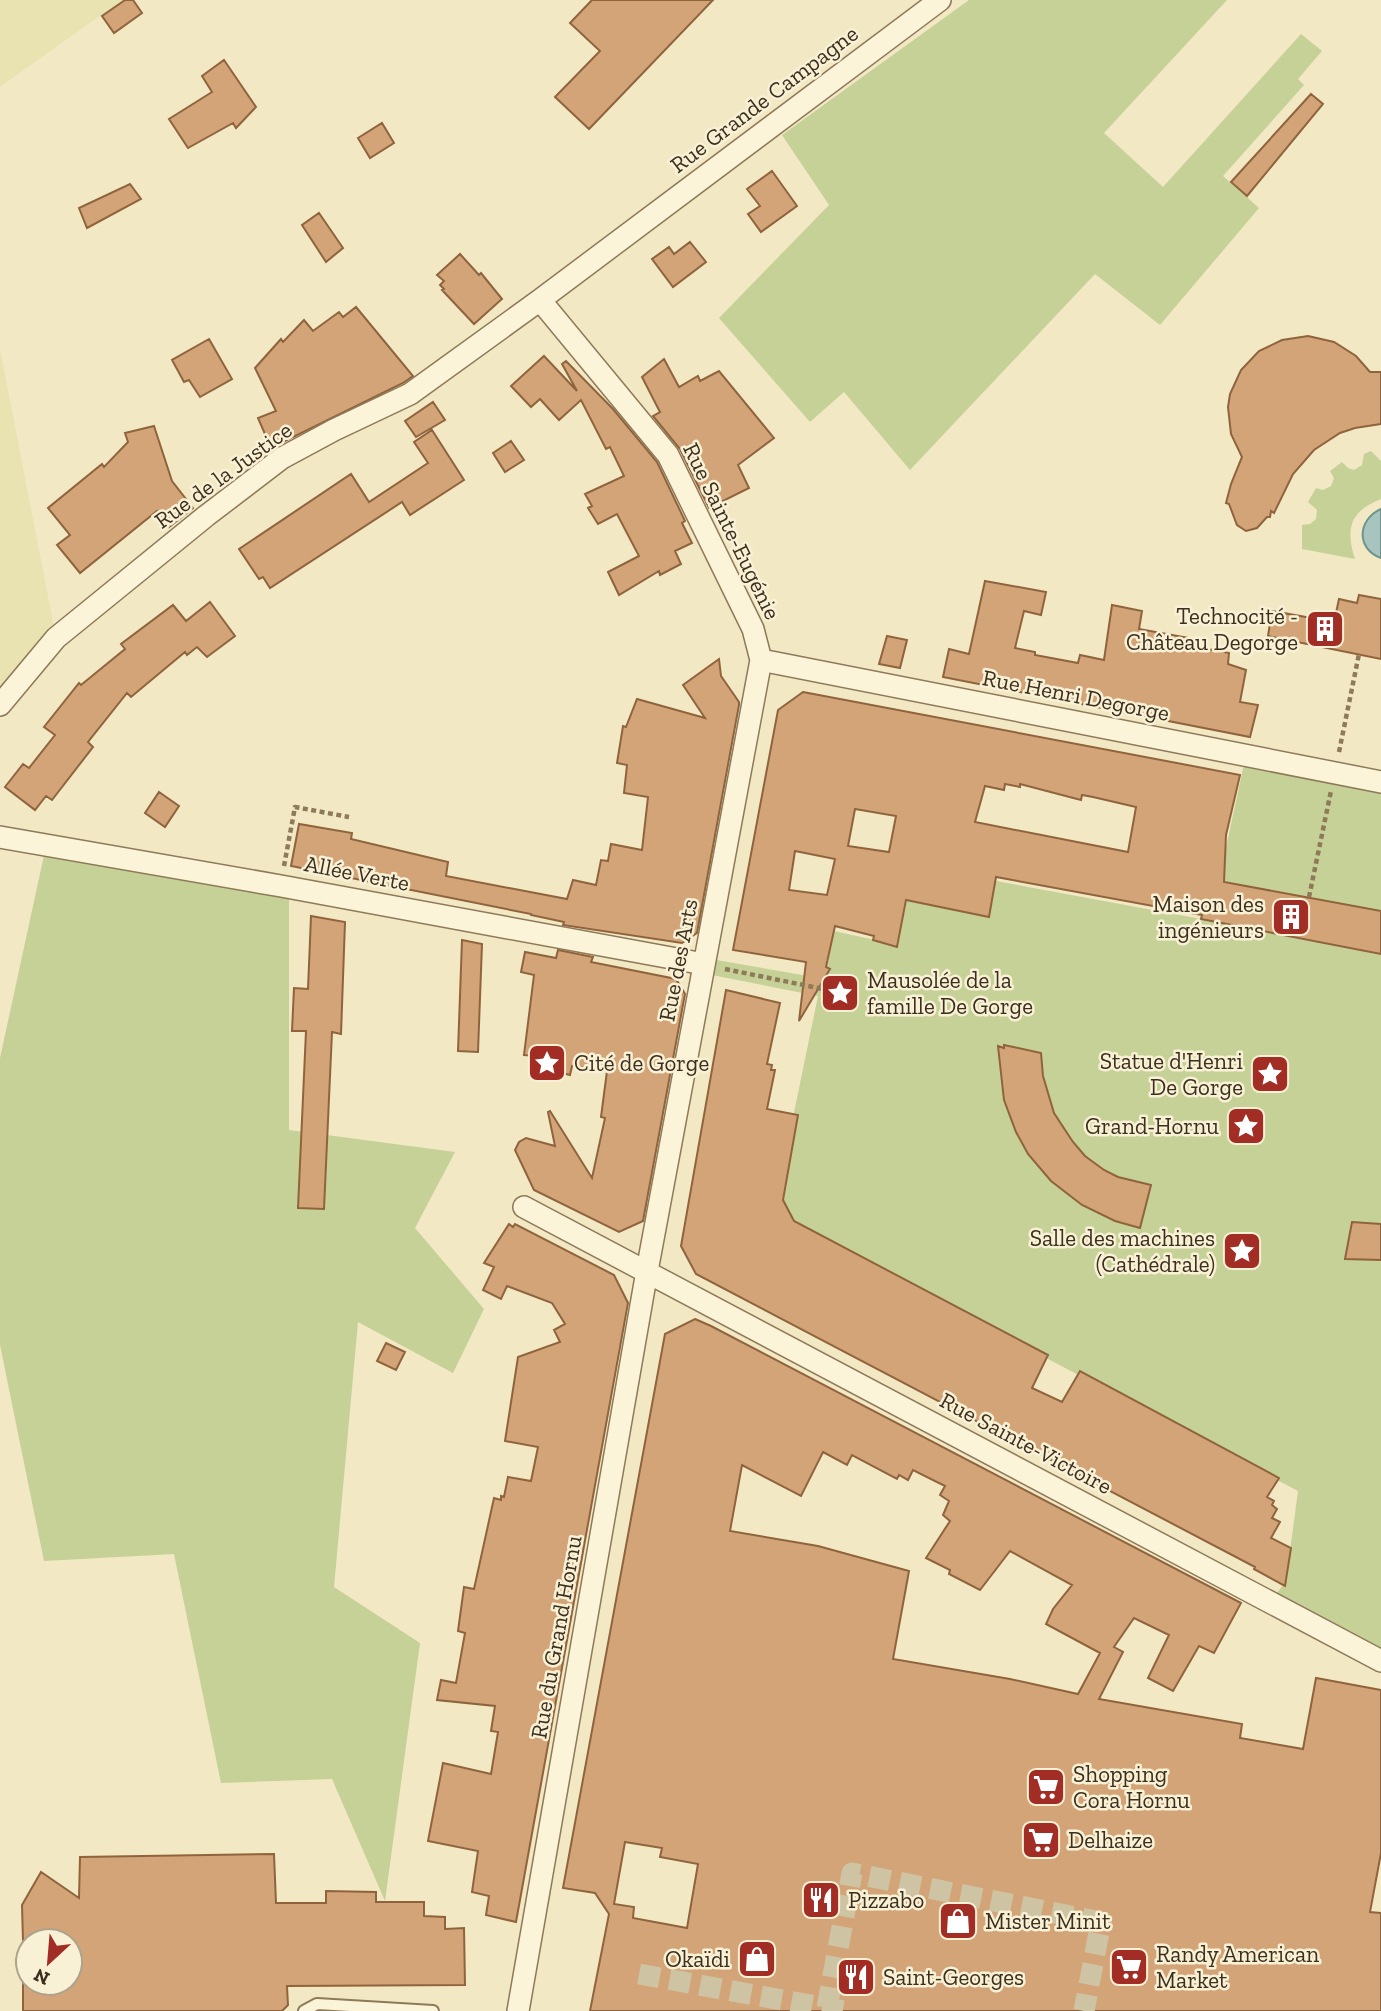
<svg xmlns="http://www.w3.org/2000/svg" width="1381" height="2011" viewBox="0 0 1381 2011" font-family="'Zilla Slab',serif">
<rect width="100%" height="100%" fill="#f2e8c4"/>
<path fill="#e8e3b1" d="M0,0H122L0,87Z
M0,349L56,638L0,705Z"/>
<path fill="#c6d197" d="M969,0H1227L1104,133L1163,187L1301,34L1322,51L1298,79L1304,85L1223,176L1259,208L1160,325L1095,274L910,470L844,392L810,422L719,318L829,205L782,135Z
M1371,451L1381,461V499C1350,511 1345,529 1355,559L1302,549V525L1310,524L1316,519L1317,510L1308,502L1316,488L1323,490L1331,486L1334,478L1330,471L1342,462L1348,468L1354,470L1362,465L1364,454Z
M1246,755L1381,782V1659L1274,1597L1286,1581L1298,1491L800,1228L776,1200L818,996L702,973L705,958L825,979L834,931L898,945L907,900L985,914L991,880L1201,919L1210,878L1220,875Z
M46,846L289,887V1130L455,1152L415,1228L484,1309L453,1373L358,1322L334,1587L420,1643L385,1901L332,1779L221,1783L174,1554L44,1561L0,1345V1058Z"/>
<path fill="#a7c5be" stroke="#6c948d" stroke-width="2" d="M1381,509V558C1356,549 1357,520 1381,509Z"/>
<path fill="#d3a478" stroke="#8f643d" stroke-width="2" fill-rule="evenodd" d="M125,0H133L142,13L114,33L102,16Z
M592,0H713L589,129L555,97L600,51L570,23Z
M224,60L256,107L236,128L233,123L188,148L169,119L212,92L202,76Z
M1311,94L1323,104L1247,196L1231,182Z
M382,123L394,143L370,158L358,138Z
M772,171L797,206L761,232L748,214L760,206L747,189Z
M130,184L141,199L87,228L79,208Z
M319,213L343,248L326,262L302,225Z
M690,242L706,262L673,287L652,259L669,247L674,254Z
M460,254L479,275L481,273L502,299L474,324L442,290L444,289L440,285L444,281L437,275Z
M356,307L413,376L403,383L271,448L258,418L276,411L255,368L281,339L283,342L304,320L313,331L339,312L343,317Z
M1308,336L1334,342L1356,356L1370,372H1381V424L1355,428L1340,433L1314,450L1293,474L1274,513L1271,511L1270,517H1267L1257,528L1246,531L1237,525L1229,504L1226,503L1231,484L1242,457L1231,434L1228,407L1230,394L1241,370L1259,351L1282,340Z
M209,339L232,379L200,397L189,380L184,382L172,360Z
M544,356L577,391L562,364L566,361L613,409L657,462L685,521L682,523L692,543L675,551L681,564L660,575L659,571L619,595L608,572L639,556L617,514L598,524L588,508L592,506L585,494L624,476L610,447L606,449L581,400L559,420L540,399L531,407L511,386Z
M664,359L679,387L698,376L700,381L719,371L774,438L738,465L749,488L709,508L680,449L653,416L660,412L642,377Z
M433,402L445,420L416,437L405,421Z
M154,426L172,481L193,508L169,527L157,511L80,573L57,545L70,535L48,508L102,464L104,467L128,442L125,433Z
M432,430L464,480L410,515L402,502L270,588L263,577L259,579L239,549L351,474L369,502L428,463L414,442Z
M511,441L524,460L505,472L493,453Z
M985,581L1046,592L1041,615L1024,611L1015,648L1035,652V655L1078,663L1080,655L1104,660L1112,605L1142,611L1139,629L1189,638L1187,645L1229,653L1228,664L1246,670L1240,702L1258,705L1250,737L943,677L949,649L969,654Z
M1359,595L1381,599V659L1268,636L1272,611L1334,622L1339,599L1357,603Z
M210,602L235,636L207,657L197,647L187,655L185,652L131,697L127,693L88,742L93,747L52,800L46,796L35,810L5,787L23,764L29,768L55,735L44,727L79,683L81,685L125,649L121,644L173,605L186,621Z
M887,636L907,640L900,668L879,664Z
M719,659L721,676L739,702V705L697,933L682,943L563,925L564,922L531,915V914L291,866L299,824L352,833L351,839L448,862L446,876L567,899L573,880L596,885L601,860L608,861L611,844L642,850L648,797L624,793L627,765L617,763L623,726L626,727L637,699L705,718L683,685Z
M803,692L1240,775L1226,835L1224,882L1381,911V954L1201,919L1202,915L996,877L989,917L906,900L897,947L873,940L874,936L835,926L826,967L830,969L799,1021L806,962L733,950L778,710ZM1005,784L1020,787V784L1081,800L1082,795L1093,797L1136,807L1128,852L975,822L985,786L1004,790ZM855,809L896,816L889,852L848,846ZM795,851L835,859L827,895L789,890Z
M159,792L179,806L165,827L145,813Z
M311,916L345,922L341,1034L332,1032L324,1209L298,1208L306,1031H292L294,988L308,989Z
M462,940L482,944L478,1052L458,1051Z
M558,950L593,957L591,962L676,979L685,994L643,1221L619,1232L534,1190L515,1150L519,1142L526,1138L555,1146L548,1112L550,1111L592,1178L605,1118L601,1117L607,1071L572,1066L570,1075L549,1070L554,1057L524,1055L534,975L521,972L525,952L556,958Z
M726,990L780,1003L767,1064L772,1065L771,1070H775L767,1109L798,1115L783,1200L794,1221L1048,1355L1032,1388L1062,1402L1080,1371L1279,1478L1267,1497L1274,1501L1272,1505L1277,1509L1272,1518L1280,1522L1271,1538L1291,1548L1285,1586L1254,1569L1255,1567L696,1274L681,1246Z
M1004,1045L1041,1053L1043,1076L1054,1113L1073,1142L1085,1156L1104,1170L1118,1177L1151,1185L1140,1228L1115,1221L1082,1205L1051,1181L1028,1154L1016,1132L1004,1100L998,1046L1004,1048Z
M1352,1222L1381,1224V1260L1345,1259Z
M509,1224L513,1227L515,1224L614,1275L628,1303L516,1922L486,1915L489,1896L472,1892L478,1851L428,1841L443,1763L491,1774L498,1732L491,1731L495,1706L437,1700L441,1680L456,1683L465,1633L458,1631L464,1587L474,1589L494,1498L501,1500V1496L504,1497L508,1477L531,1481L538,1447L505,1441L518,1357L560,1342L554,1330L565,1324L552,1303L507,1286L501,1299L483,1290L494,1267L484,1263Z
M695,1319L711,1326L1241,1603L1214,1653L1199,1646L1173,1691L1148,1678L1169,1635L1134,1618L1114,1647L1123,1652L1099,1699L1242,1724L1240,1738L1303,1749L1316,1678L1381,1690V1853L1370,1912L1381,1913V2011H590L609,1914L595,1893L563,1888L665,1334ZM823,1452L847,1465L852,1455L897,1479L899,1475L908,1480L913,1470L945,1486L940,1495L949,1501L943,1515L950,1521L926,1558L950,1570L949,1574L980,1590L1010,1551L1072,1585L1053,1609L1046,1624L1100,1653L1078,1694L1010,1679L893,1659L909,1571L818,1546L730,1531L742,1465L801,1496ZM625,1842L662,1848L660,1857L698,1864L687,1928L633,1918L634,1907L614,1904Z
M386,1343L405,1352L396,1370L377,1361Z
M274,1854L276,1903H326V1891L376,1892V1902H424V1916L445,1917V1929L464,1928L465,1985L287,1986L288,2005L282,2011H23V1983H70V1941H23L22,1905L41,1872L79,1898L80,1857Z"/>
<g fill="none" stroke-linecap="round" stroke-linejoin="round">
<path stroke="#cec3a3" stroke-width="21" stroke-dasharray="21 10" stroke-linecap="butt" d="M639,1974L843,2011
M827,2008L852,1873L1101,1922L1084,2011"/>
<g stroke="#8e7959" stroke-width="14">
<path id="lane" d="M304,2011L317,2004L433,2011"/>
</g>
<g stroke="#8e7959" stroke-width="24">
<path id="street" d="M761,660L1381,782
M0,705L56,638L206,516L282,458L334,430L410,394L540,300L940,0
M0,837L281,886L704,964
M524,1207L1381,1661
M518,2011L647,1271L761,660L753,629L668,455L540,300"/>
</g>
<path stroke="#8e7959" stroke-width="4.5" stroke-dasharray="5 3.5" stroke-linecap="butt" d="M1339,752L1359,654
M284,866L295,807L349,817
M1309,897L1331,791
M725,969L828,990L827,997
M828,990L830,985L856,991"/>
<use href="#lane" stroke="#fbf4d9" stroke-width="10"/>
<use href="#street" stroke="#fbf4d9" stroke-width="21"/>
</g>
<defs>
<g id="building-square" transform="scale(2.0125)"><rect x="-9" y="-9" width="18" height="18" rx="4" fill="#a22d24" stroke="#f8f1d5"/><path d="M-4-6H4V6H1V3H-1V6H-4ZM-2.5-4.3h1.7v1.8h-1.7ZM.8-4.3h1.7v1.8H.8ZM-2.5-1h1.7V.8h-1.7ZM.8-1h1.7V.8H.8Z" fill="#fff"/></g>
<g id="sight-square" transform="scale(2.0125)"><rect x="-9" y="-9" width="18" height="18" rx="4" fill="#a22d24" stroke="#f8f1d5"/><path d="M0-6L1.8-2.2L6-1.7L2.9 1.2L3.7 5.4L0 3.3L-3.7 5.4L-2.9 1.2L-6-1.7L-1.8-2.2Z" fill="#fff"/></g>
<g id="supermarket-square" transform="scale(2.0125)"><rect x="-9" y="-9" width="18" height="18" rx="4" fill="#a22d24" stroke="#f8f1d5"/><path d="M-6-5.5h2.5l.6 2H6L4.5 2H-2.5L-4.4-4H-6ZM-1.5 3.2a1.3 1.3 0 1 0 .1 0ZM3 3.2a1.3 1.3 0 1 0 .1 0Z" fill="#fff"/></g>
<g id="restaurant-square" transform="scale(2.0125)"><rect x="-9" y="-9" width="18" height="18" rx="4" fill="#a22d24" stroke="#f8f1d5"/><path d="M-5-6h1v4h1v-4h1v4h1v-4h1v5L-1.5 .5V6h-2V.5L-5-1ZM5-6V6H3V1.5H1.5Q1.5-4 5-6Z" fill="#fff"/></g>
<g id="shop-square" transform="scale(2.0125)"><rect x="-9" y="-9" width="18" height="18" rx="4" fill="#a22d24" stroke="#f8f1d5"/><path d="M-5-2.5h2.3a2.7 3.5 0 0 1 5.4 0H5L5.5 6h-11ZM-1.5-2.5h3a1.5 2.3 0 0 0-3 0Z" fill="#fff"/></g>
</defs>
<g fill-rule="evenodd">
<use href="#building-square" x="1325" y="629"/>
<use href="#building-square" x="1291" y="917"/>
<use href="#sight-square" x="840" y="993"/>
<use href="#sight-square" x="547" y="1063"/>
<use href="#sight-square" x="1270" y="1074"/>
<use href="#sight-square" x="1246" y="1126"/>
<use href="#sight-square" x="1242" y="1251"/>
<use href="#supermarket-square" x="1046" y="1787"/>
<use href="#supermarket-square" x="1041" y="1840"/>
<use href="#restaurant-square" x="821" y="1900"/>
<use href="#shop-square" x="958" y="1921"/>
<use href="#shop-square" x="757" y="1959"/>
<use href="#supermarket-square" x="1129" y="1967"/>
<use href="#restaurant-square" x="856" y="1977"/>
</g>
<g text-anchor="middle" stroke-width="5" stroke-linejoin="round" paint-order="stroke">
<g font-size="23" fill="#3d2f1e" stroke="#f8f1d5">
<text transform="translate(764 99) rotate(-37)" y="8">Rue Grande Campagne</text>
<text transform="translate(223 475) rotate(-36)" y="8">Rue de la Justice</text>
<text transform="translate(732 531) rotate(64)" y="8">Rue Sainte-Eugénie</text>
<text transform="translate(1076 695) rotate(11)" y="8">Rue Henri Degorge</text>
<text transform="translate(357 873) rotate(11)" y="8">Allée Verte</text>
<text transform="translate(678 960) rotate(-79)" y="8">Rue des Arts</text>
<text transform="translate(1026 1443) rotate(28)" y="8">Rue Sainte-Victoire</text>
<text transform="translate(556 1637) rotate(-80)" y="8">Rue du Grand Hornu</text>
</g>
<g font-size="23" fill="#3d2f1e" stroke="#f8f1d5" text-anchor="start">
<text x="1298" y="624" text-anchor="end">Technocité -<tspan x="1298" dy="26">Château Degorge</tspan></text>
<text x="1264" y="912" text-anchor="end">Maison des<tspan x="1264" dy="26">ingénieurs</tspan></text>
<text x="867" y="988">Mausolée de la<tspan x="867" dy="26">famille De Gorge</tspan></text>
<text x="1243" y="1069" text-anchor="end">Statue d'Henri<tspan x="1243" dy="26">De Gorge</tspan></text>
<text x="574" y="1071">Cité de Gorge</text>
<text x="1219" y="1134" text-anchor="end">Grand-Hornu</text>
<text x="1215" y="1246" text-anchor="end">Salle des machines<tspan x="1215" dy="26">(Cathédrale)</tspan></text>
<text x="1073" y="1782">Shopping<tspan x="1073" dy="26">Cora Hornu</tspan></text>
<text x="1068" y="1848">Delhaize</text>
<text x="848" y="1908">Pizzabo</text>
<text x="985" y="1929">Mister Minit</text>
<text x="1156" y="1962">Randy American<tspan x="1156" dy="26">Market</tspan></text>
<text x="730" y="1967" text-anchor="end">Okaïdi</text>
<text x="883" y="1985">Saint-Georges</text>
</g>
</g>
<g transform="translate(49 1962) rotate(206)"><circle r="33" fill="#f8f1d5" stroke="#ada38c" stroke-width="2"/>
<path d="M0-5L12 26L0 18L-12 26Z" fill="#a22d24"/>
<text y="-10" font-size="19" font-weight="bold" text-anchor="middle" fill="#3d2f1e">N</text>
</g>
</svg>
